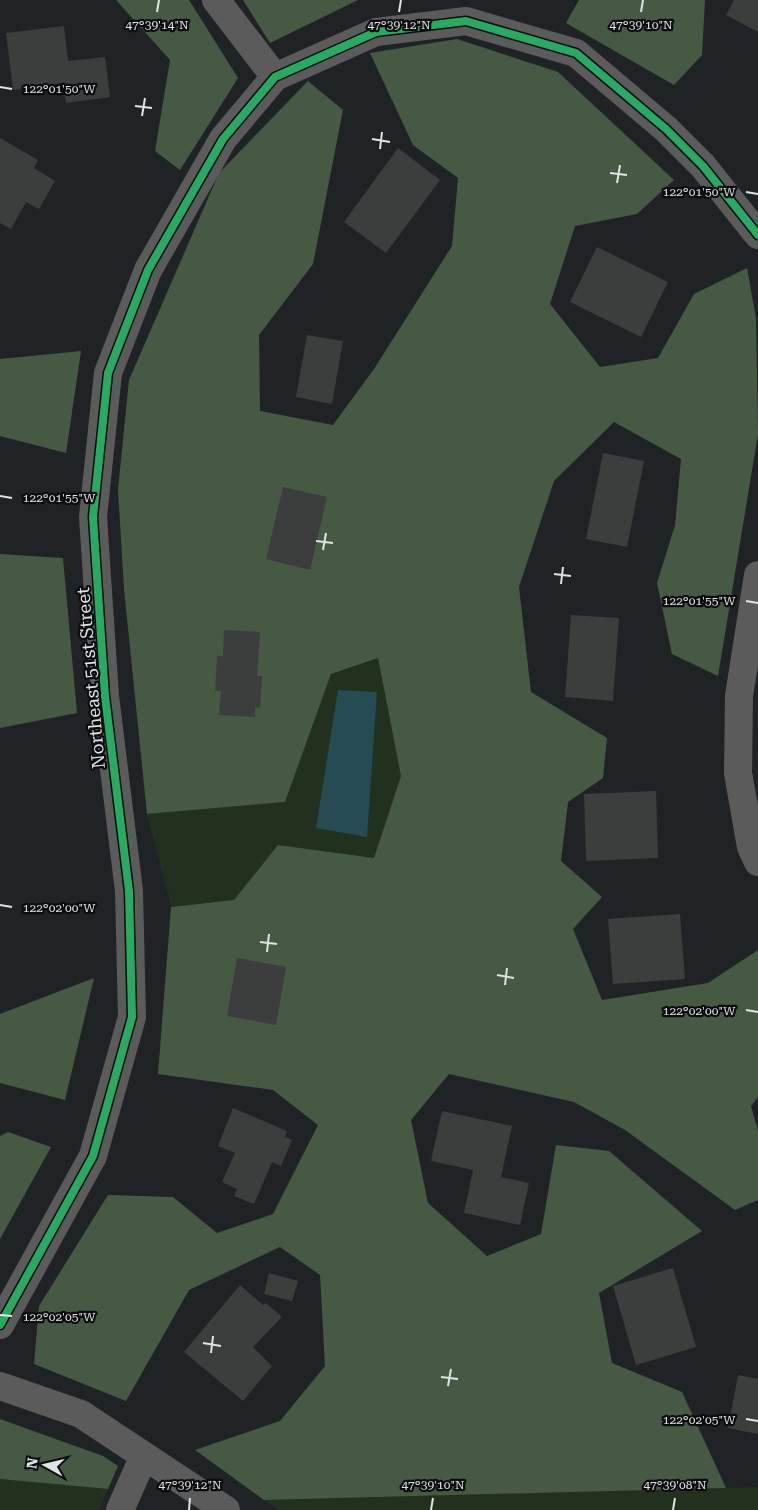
<svg xmlns="http://www.w3.org/2000/svg" width="758" height="1510" viewBox="0 0 758 1510" font-family="'Roboto Serif',serif">
<rect width="100%" height="100%" fill="#202325"/>
<path fill="#21311e" d="M378,657L401,776L375,858L278,845L234,900L171,907L147,814L285,802L331,674Z
M0,1479L108,1489L99,1510H0Z
M758,1487V1510H278L264,1500Z"/>
<path fill="#465943" d="M116,0H189L238,78L180,170L155,151L170,60Z
M243,0H358L270,43Z
M579,0H705L702,55L674,85L566,23Z
M457,39L558,72L674,180L637,214L575,226L550,304L600,367L658,358L694,294L747,268L756,318L758,434L718,676L672,654L657,583L675,525L681,459L614,422L554,481L519,587L531,692L607,738L603,778L568,802L561,861L602,897L573,929L602,1000L708,983L758,950V1097L751,1106L758,1131V1200L735,1210L625,1130L574,1102L449,1074L411,1120L428,1203L487,1256L541,1234L556,1145L609,1151L702,1231L599,1293L612,1363L682,1392L726,1488L264,1500L195,1450L280,1421L325,1366L320,1275L280,1247L189,1290L126,1401L34,1364L39,1306L108,1195L173,1197L217,1233L273,1214L318,1125L273,1090L158,1074L171,907L234,900L278,845L374,858L401,776L378,658L331,674L285,802L147,814L124,589L118,490L129,380L219,173L308,81L343,110L313,264L259,335L260,411L333,425L374,369L452,246L458,178L413,145L370,53Z
M81,351L66,453L0,436V359Z
M0,554L63,558L77,713L0,728Z
M94,978L65,1100L0,1083V1014Z
M8,1132L51,1147L0,1239V1136Z
M0,1419L103,1456L118,1466L108,1489L0,1479Z"/>
<path fill="#254c53" d="M338,690L377,692L367,837L316,828Z"/>
<path fill="#3c3d3d" d="M734,0H758V32L726,15Z
M64,26L68,61L105,57L110,97L66,103L63,83L13,90L6,33Z
M0,138L38,160L34,168L55,181L39,209L26,202L11,229L0,223Z
M398,148L440,180L386,253L344,222Z
M597,247L668,282L641,337L570,302Z
M307,335L343,341L332,404L296,397Z
M603,453L644,461L627,547L586,539Z
M283,487L327,497L310,570L266,559Z
M571,615L619,618L613,701L565,697Z
M224,630L260,632L257,676H262L260,708L255,707V717L219,715L221,691H215L217,656H223Z
M656,791L658,858L586,861L584,794Z
M680,914L685,979L613,984L608,919Z
M237,958L286,967L276,1025L227,1016Z
M233,1108L287,1131L285,1137L292,1140L281,1166L272,1162L254,1204L234,1196L237,1189L222,1182L235,1153L218,1146Z
M442,1111L512,1126L501,1177L529,1183L520,1225L464,1213L473,1170L431,1161Z
M673,1268L696,1347L636,1365L613,1286Z
M269,1273L298,1281L292,1301L264,1294Z
M240,1285L263,1305L266,1303L282,1317L253,1347L272,1366L243,1401L184,1352Z
M738,1375L758,1379V1434L728,1428Z"/>
<g fill="none" stroke-linecap="round" stroke-linejoin="round">
<path stroke="#5b5b5b" stroke-width="28" d="M216,0L275,77
M758,575L739,696L738,773L751,847L758,862
M0,1325L93,1156L132,1017L129,891L105,696L93,517L108,373L148,270L223,139L275,77L376,32L466,21L576,53L666,129L703,166L758,235
M0,1386L81,1414L226,1510
M120,1510L144,1456"/>
<g stroke="#0a0c0e" stroke-width="11">
<path id="cycleway" d="M0,1325L93,1156L132,1017L129,891L105,696L93,517L108,373L148,270L223,139L275,77L376,32L466,21L576,53L666,129L703,166L758,235"/>
</g>
<use href="#cycleway" stroke="#26ab63" stroke-width="8"/>
</g>
<path fill="none" stroke="#e1e4e6" stroke-width="2" d="M157,12L159,0M399,12L401,0M641,12L643,0M0,87L12,89M135,106L152,108M142,116L145,98M372,139L390,142M380,149L382,132M610,173L627,175M617,183L620,165M746,192L758,194M0,496L12,498M316,541L333,543M323,550L326,533M554,574L571,576M561,584L563,567M746,601L758,603M0,905L12,907M260,942L277,944M267,952L269,934M497,975L514,978M505,985L507,968M746,1010L758,1012M0,1315L12,1316M203,1343L221,1346M211,1353L213,1336M441,1377L458,1379M448,1386L451,1369M746,1419L758,1421M189,1510L190,1498M431,1510L433,1498M673,1510L675,1498"/>
<g text-anchor="middle" stroke-width="4.5" stroke-linejoin="round" paint-order="stroke">
<g font-size="18" fill="#e1e4e6" stroke="#0a0c0e">
<text transform="translate(91 678) rotate(-95)" y="6">Northeast 51st Street</text>
</g>
</g>
<g font-size="12" text-anchor="middle" fill="#e1e4e6" stroke="#0a0c0e" stroke-width="4.5" stroke-linejoin="round" paint-order="stroke">
<text x="157" y="29">47°39'14"N</text>
<text x="399" y="29">47°39'12"N</text>
<text x="641" y="29">47°39'10"N</text>
<text x="59" y="93">122°01'50"W</text>
<text x="699" y="196">122°01'50"W</text>
<text x="59" y="502">122°01'55"W</text>
<text x="699" y="605">122°01'55"W</text>
<text x="59" y="912">122°02'00"W</text>
<text x="699" y="1015">122°02'00"W</text>
<text x="59" y="1321">122°02'05"W</text>
<text x="699" y="1424">122°02'05"W</text>
<text x="190" y="1489">47°39'12"N</text>
<text x="433" y="1489">47°39'10"N</text>
<text x="675" y="1489">47°39'08"N</text>
</g>
<g transform="translate(45 1465) rotate(278)" stroke="#0a0c0e" stroke-width="4" paint-order="stroke">
<path d="M0-4L9 19L0 12L-9 19Z" fill="#e1e4e6"/>
<text y="-8" font-size="14" font-weight="bold" text-anchor="middle" fill="#e1e4e6">N</text>
</g>
</svg>
